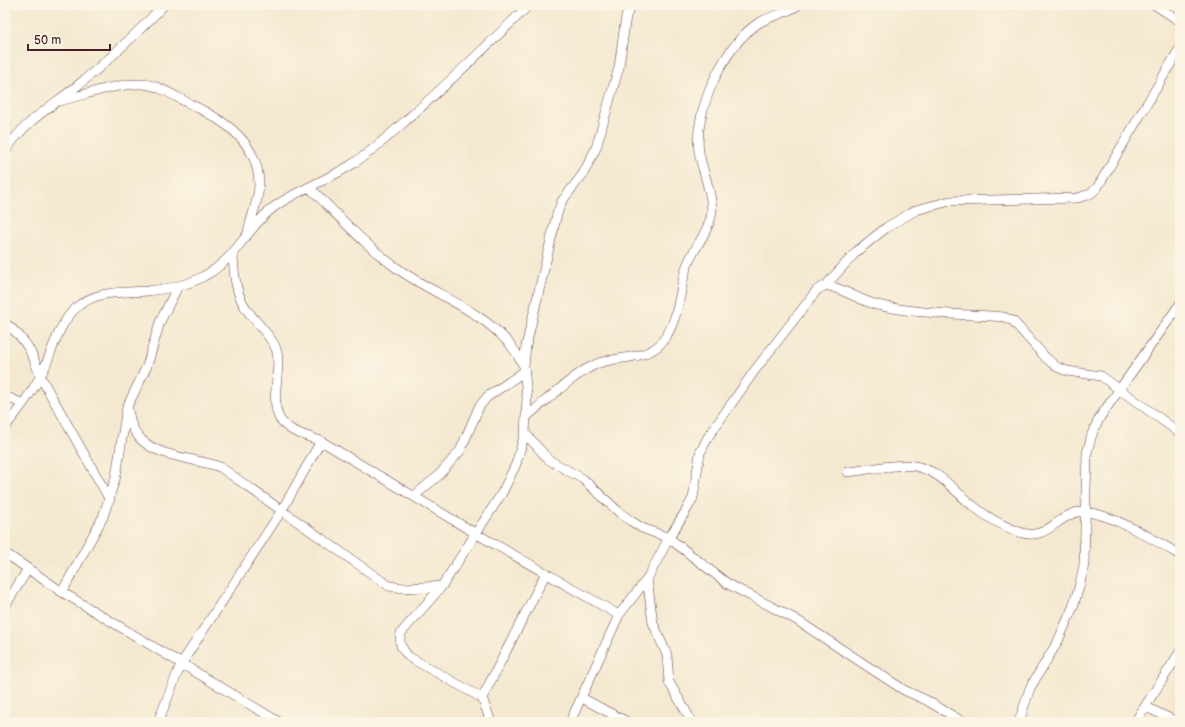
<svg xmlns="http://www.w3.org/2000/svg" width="1185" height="727" viewBox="0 0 1185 727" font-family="'Balsamiq Sans',sans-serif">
<rect width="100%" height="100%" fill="#fcf5e5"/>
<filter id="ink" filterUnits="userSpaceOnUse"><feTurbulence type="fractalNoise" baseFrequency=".025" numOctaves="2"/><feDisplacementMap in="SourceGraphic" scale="8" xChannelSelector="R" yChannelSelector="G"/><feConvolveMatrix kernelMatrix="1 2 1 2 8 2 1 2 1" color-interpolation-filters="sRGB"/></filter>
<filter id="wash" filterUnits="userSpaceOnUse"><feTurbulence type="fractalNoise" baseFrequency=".012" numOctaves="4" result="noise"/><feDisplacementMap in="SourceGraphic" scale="16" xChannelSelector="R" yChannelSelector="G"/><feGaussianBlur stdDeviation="0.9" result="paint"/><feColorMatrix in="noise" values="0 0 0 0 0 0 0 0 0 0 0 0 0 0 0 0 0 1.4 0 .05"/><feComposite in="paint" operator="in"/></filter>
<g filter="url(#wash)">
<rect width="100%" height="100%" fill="#f4e9d0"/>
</g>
<g filter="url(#ink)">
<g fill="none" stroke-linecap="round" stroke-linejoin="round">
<g stroke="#643d44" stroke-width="10">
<path id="minor" d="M1155,5L1180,21
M59,101C85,95 117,83 143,84C159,85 176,97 190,104C224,120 259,142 259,185C259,198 251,218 248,232
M5,152C22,123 51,107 77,86C108,61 136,34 164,5
M309,187C338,215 367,248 401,271C436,295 478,309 507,341C514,348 519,358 524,366
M233,255C234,273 235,291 245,307C253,320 274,338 277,352C281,372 271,396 278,415C283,431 308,436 321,441L475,533L619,615
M826,285L857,251L887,227L916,210L950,201L1078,198L1090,194L1097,188L1180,48
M5,323C25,338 33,353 40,376L110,500
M5,396L23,404
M127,407C129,413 130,420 132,426C146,459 191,456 220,467L389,586L404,588L442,586
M526,417C545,402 577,371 599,363C619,356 646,360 661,343C678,324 679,295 685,272C690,252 706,237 711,217C715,199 702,171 699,152C693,112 724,46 757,24C769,16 786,14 798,5
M5,427C18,411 31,394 41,375C52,354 58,323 77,307C97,290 121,293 147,291C166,289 187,286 204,276C237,259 246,228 274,207C297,190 326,181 351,165C373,151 392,133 411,116C451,81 490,43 529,5
M525,433L549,460L583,479L620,513L631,521L642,528L669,538L728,584L795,619L904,690L926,700L963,722
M848,472C867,470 896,463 915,466C940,471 953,490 972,505C985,516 1003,526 1019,532C1045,541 1054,520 1074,513C1099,505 1158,542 1180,555
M414,496L438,476L460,451L479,407L487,397L525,371
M5,553L62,592L279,722
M647,579L653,623L667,655L669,682L692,722
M62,592L103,517L116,476L127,407L147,366L160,322L178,286
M5,606L28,569
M482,698L546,573
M582,698L627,722
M1146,707L1177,722
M158,722L181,664L282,510L321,441
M491,722L482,698L409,657C402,649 398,644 401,633L442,586L502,493L516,464L525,433L527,398L524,366L526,346L557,214L562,201L583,174L596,148L619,67L626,16L632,5
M570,722L619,615L647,579L669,538L687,509L693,498L700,453L708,437L755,370L817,290L826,285C844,289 859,300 877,305C918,314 962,314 1004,317L1013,321L1046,358L1057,367L1067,371L1101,376L1180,433
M1019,722L1030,688L1058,641L1073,607L1079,587L1084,565L1087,453L1092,434L1100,417L1180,304
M1135,722L1180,652"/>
</g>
<use href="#minor" stroke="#fff" stroke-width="9"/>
</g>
</g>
<rect width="1185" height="727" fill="none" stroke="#fcf5e5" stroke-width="20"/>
<path d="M28 44v6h82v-6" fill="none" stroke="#4a1f2b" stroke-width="2"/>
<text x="34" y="44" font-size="12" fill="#4a1f2b" stroke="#fcf5e5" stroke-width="3" paint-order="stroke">50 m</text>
</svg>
